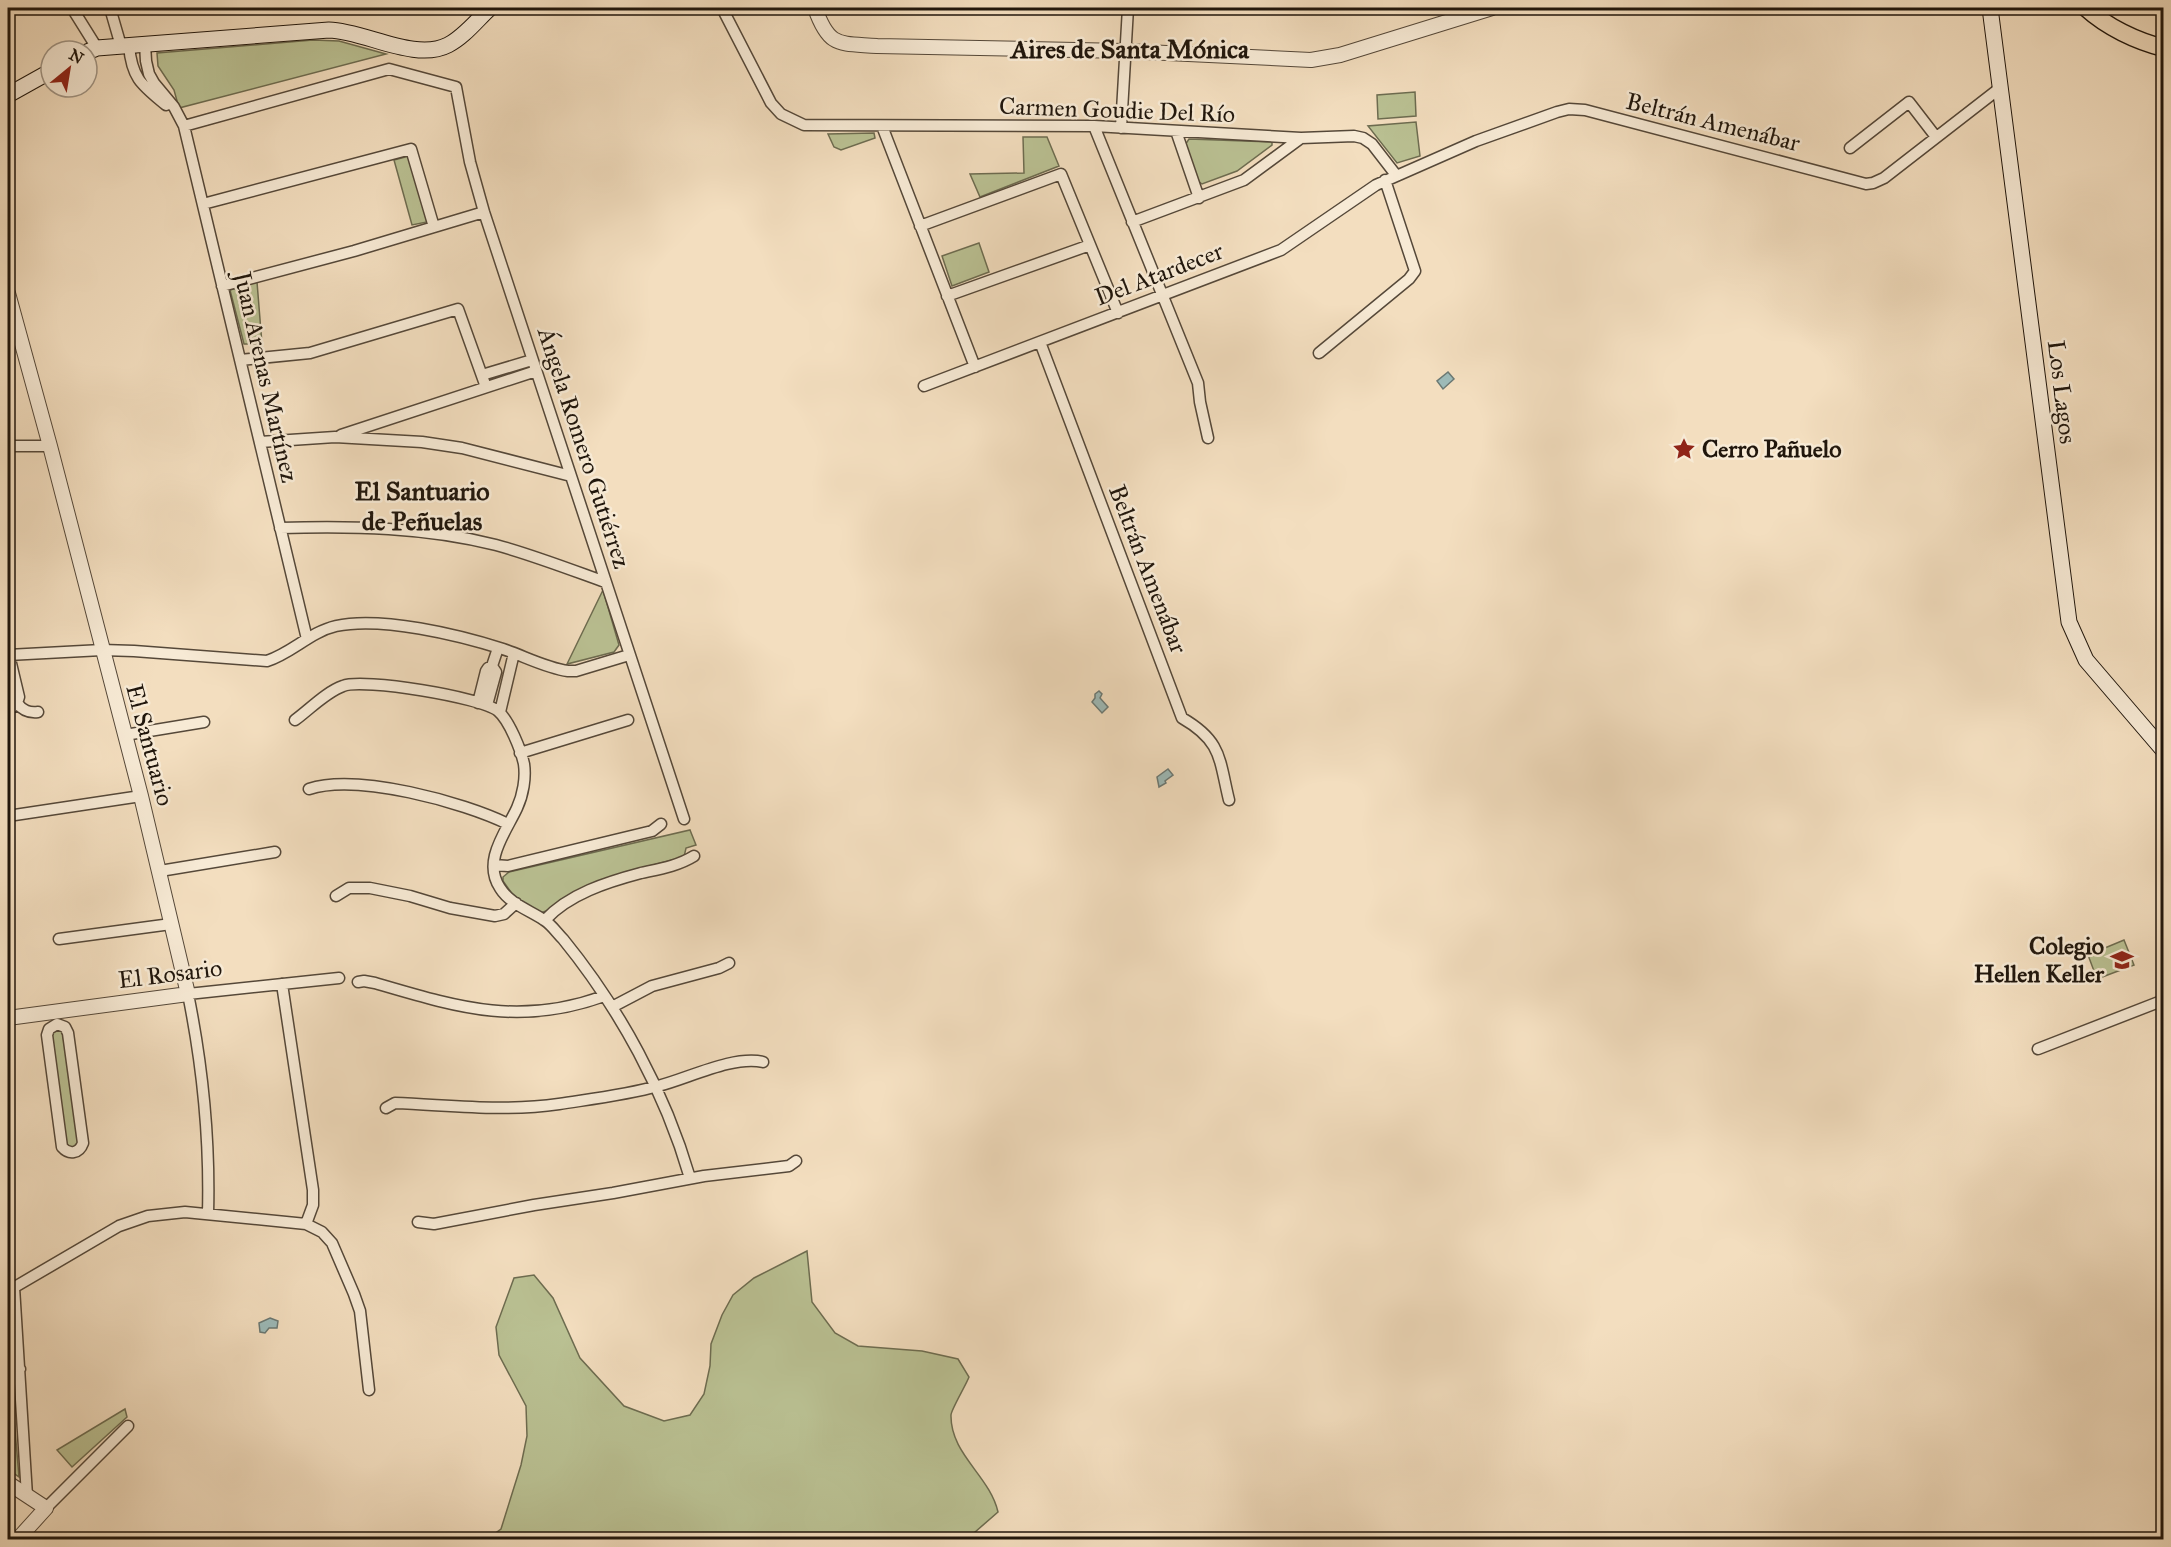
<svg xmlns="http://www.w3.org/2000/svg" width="2171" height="1547" viewBox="0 0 2171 1547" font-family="'IM FELL Great Primer',serif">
<rect width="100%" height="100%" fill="#f3debf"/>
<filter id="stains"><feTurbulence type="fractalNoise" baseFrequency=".00333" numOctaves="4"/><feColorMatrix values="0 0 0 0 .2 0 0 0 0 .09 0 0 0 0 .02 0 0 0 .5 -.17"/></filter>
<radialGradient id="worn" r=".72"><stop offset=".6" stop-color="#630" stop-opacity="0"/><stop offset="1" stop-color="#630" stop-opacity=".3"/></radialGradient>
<path fill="#bac193" stroke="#6d6c50" stroke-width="1.5" d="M313,40L339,41L386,54L179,108L174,90L158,66L157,53Z
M1415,92L1416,116L1378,119L1377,95Z
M1416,122L1420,156L1397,163L1368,126Z
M874,133L875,138L841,150L834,147L828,134Z
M1023,137H1047L1059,166L980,197L970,174L1024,173Z
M1189,139L1272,142V145L1237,171L1202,184L1198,181L1185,145Z
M409,156L427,222L412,225L394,160Z
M979,243L989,272L952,286L942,256Z
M257,282L262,344H244L230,290Z
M603,590L619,645L614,652L567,664Z
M690,830L696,845L686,848L684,857L622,873L546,911L540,913L516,899L503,881V877L509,872Z
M2124,940L2134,965L2097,979L2088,955Z
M55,1029L62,1030L80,1142L77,1147H67L51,1033Z
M807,1251L812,1302L835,1333L858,1346L922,1351L958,1359L969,1377C966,1385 951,1410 951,1415C950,1454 990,1476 998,1512L967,1539H487L501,1529L521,1465L527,1436L526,1406L499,1355L496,1327L514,1278L534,1275L553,1298L580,1358L624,1406L664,1421L690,1415L704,1394L710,1366L711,1344L722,1315L733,1295L754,1278Z
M11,1382L19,1477L8,1469V1384Z
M125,1409L127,1417L72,1467L57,1450Z"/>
<path fill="#9dbbb9" stroke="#6b7974" stroke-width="1.5" d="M1448,372L1454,379L1443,389L1437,381Z
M1099,691L1102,694L1100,698L1108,707L1102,713L1092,702L1095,698V694Z
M1168,769L1173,775L1165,781L1166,783L1159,787L1157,777Z
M270,1318L278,1321L277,1328H269L265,1333L260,1332L259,1323Z"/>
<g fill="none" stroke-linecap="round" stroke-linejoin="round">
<g stroke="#554839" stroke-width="13">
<path id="minor" d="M72,8L97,48
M110,8L121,46
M722,8L771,103L781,114L804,125L1094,126L1301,138L1354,136L1363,138L1372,144L1396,175
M145,44L146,61L149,74L154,83L174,107L184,126L307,639
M129,46C132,79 142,85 166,105
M184,126L389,69L456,87L470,162L484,212L684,819
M882,126L975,367
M1094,126L1198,383L1200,402L1208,438
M1121,128L1128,8
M1176,131L1199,198
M1850,148L1909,102L1936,137
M203,204L411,149L434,227
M1132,222L1244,180L1301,138
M920,226L1061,174L1118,313
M222,286L354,251L484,212
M947,296L1090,245
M1040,342L1182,718C1222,741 1219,759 1229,800
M1319,353L1409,279L1415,271L1385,180
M240,360L310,353L458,309L486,387
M482,375L532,360
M924,386L1281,250L1376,185L1476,141L1557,112L1569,109L1585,110L1866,184L1873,183L1884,178L2000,88
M341,435L536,371
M260,442L335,437L422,442L462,448L571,476
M8,446H50
M280,528C353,526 425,527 496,545C533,555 569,569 605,582
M8,655L102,650L134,651L267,661C292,653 310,632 336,626C381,616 459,635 503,649C524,656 546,668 568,671H576L629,655
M17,703C23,711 29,713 38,712
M478,703L486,671L488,668L492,666L498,648
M487,705L496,672L492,666
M8,711L17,703L19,697L9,655
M500,712L514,653
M295,720C310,709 326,692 343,686C363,678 481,697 498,711C509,720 521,750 524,764C526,778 523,795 517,808C506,832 482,861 500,888C510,904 529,910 544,920C551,924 557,933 563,939C620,1009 665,1092 690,1178
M125,735L204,722
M520,753L628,720
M309,789C357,773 463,802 508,824
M8,816L141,796
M494,865L508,866L652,831L661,824
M160,871L275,852
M336,896L349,888H370L410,896L450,908L495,916L504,914L516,903
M545,920C569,894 607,882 641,873C659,869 678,866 694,856
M59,939L171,924
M358,982L364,981L375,983C457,1007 519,1027 604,996
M282,984L313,1190V1205L306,1224
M612,1007L652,986L719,968L729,963
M57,1024L65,1027L68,1033L83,1143C79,1154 69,1155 62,1147L47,1035L49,1029Z
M2038,1049L2164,1000
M386,1108L395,1103C450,1105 504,1112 559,1104C591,1099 626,1095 658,1086C687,1079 733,1055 763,1062
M208,1214C210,1140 203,1068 188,994L339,978
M418,1222L434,1224L534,1205L613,1193L704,1176L789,1166L796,1161
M14,1287L27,1496
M8,1291L119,1226L148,1216L185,1212L306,1224L322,1232L332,1243L354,1294L360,1311L369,1390
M8,1376L20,1369
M46,1508L128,1426"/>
</g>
<g stroke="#554839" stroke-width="16">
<path id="tertiary" d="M815,8C829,48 839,43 877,46L1125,51L1311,60L1340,55L1492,8
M8,293L50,446L141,796L188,994L8,1018
M8,1483L46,1508L17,1540"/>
</g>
<g stroke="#20160c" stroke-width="17">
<path id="secondary" d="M1990,8L2069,622L2086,660L2164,751
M87,52L97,48L329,30C365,31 415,62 448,45C464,37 477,20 490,8
M8,95L51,71"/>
</g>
<g stroke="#20160c" stroke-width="19">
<path id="primary" d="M2086,8C2107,27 2136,41 2164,48"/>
</g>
<use href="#minor" stroke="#f7ead5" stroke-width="10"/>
<use href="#tertiary" stroke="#f7ead5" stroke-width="14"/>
<use href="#secondary" stroke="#f7ead5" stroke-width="15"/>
<use href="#primary" stroke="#f3debf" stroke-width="16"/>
</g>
<defs>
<g id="sight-bare" transform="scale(1.8)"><path d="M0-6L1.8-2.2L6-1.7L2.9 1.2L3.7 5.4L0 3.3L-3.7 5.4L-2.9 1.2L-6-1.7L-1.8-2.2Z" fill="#8f2418" stroke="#f7ead5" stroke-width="2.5" paint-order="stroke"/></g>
<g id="school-bare" transform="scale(1.8)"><path d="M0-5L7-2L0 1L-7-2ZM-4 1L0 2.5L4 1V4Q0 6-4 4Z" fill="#8f2418" stroke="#f7ead5" stroke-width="2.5" paint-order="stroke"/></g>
</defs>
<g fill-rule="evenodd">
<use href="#sight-bare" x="1684" y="449"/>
<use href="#school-bare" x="2122" y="960"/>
</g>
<g text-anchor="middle" stroke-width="5" stroke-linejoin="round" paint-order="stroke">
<g font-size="24" fill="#20160c" stroke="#f7ead5">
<text transform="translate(1117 110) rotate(2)" y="8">Carmen Goudie Del Río</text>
<text transform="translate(1713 122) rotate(14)" y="8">Beltrán Amenábar</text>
<text transform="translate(1159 274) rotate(-21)" y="8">Del Atardecer</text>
<text transform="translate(266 377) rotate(77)" y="8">Juan Arenas Martínez</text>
<text transform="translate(2062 392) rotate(83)" y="8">Los Lagos</text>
<text transform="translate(584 448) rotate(72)" y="8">Ángela Romero Gutiérrez</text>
<text transform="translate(1148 569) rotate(69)" y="8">Beltrán Amenábar</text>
<text transform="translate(150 745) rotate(75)" y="8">El Santuario</text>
<text transform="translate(170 974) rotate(-7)" y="8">El Rosario</text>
</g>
<g font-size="24" font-weight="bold" fill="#20160c" stroke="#f7ead5" text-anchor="start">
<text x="1702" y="457">Cerro Pañuelo</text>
<text x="2104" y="954" text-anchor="end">Colegio<tspan x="2104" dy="28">Hellen Keller</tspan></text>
</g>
<g font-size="26" font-weight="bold" fill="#20160c" stroke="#f7ead5">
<text x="1130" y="58">Aires de Santa Mónica</text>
<text x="422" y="500">El Santuario<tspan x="422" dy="30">de Peñuelas</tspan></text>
</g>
</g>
<rect width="2171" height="1547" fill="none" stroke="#f3debf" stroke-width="30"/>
<rect x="9" y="9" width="2153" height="1529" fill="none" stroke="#20160c" stroke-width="3"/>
<rect x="15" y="15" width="2141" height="1517" fill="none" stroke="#20160c" stroke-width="1.5"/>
<g transform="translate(69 69) rotate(30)"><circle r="28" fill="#f7ead5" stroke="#a19585" stroke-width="1.5"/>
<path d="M0-4.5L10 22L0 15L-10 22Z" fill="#8f2418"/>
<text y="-9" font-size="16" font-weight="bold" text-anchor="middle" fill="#20160c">N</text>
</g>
<rect width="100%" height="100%" filter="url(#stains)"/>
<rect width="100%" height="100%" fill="url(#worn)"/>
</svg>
